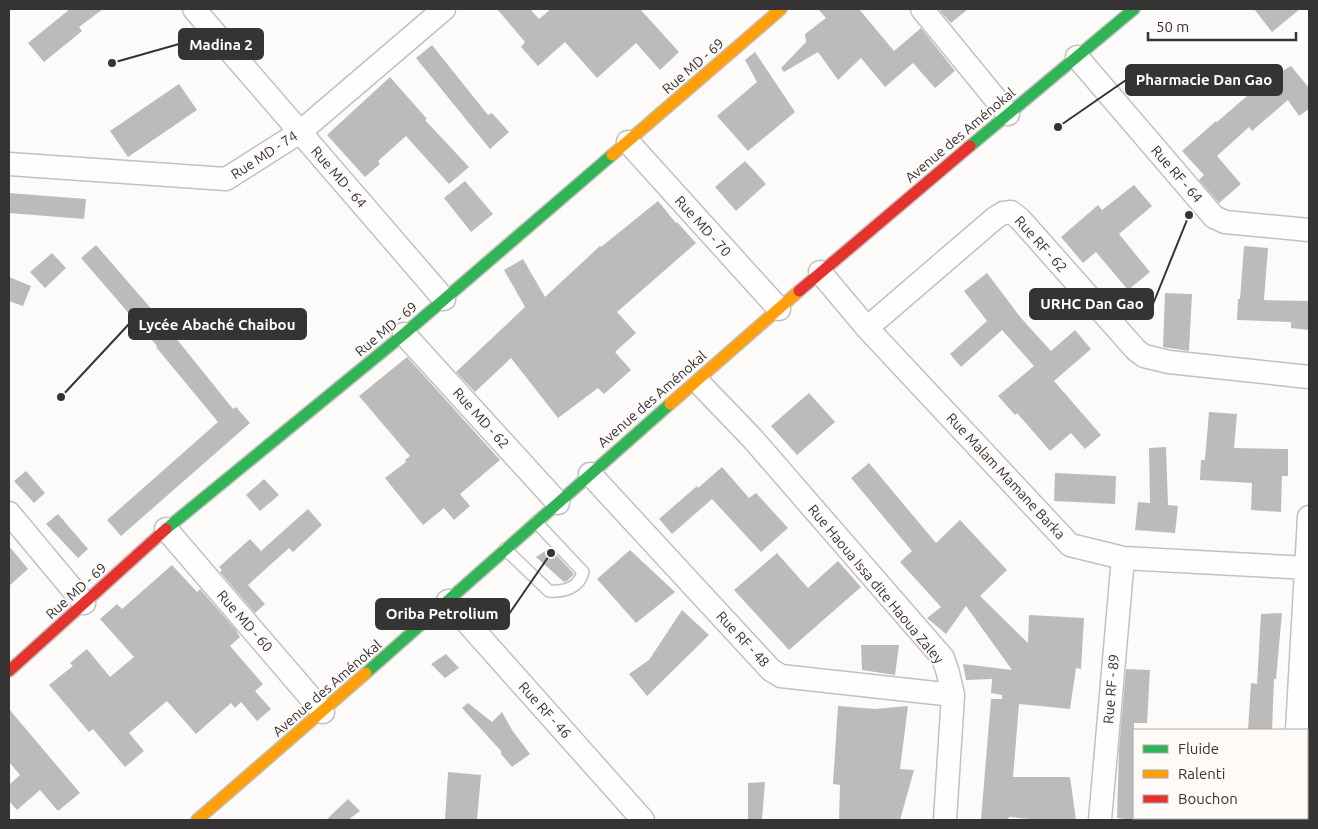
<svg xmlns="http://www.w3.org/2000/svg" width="1318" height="829" viewBox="0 0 1318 829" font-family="Ubuntu,sans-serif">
<rect width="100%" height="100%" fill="#fdfbf9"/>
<path fill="#bcbbba" d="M70,9H103L79,27L82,31L44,62L28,43Z
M497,9H530L539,19L551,9H640L679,52L660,70L636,43L597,78L565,42L538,66L521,47L525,42Z
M818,9H859L894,51L921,28L955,71L935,88L913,63L885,87L861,58L838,80L818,52L784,72L781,68L806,42L805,34L826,18Z
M943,9H968L951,23L940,11Z
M1254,9H1300L1272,32Z
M432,45L488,115L492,113L509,132L490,149L416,58Z
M755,52L795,112L748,151L717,116L757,82L745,60Z
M1291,66L1309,88V109L1299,116L1288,100L1252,131L1249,127L1217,156L1241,184L1219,203L1199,180L1204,175L1182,151L1216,121L1217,122L1262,83Z
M390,77L427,119L425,120L469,167L449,184L406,136L378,161L380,164L365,177L327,135Z
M179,84L197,110L128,157L110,131Z
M745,161L766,184L736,211L715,187Z
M465,181L493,214L471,232L444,198Z
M1134,185L1152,206L1119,234L1150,272L1128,290L1096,252L1083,263L1061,237L1098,205L1102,210Z
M9,193L86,199L84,219L9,213Z
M658,201L676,223L677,222L696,243L617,312L636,333L615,352L631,370L604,394L598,388L558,418L511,358L475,392L456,372L525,307L504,270L523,259L545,297L600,246L601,247Z
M96,245L167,327L233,409L236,407L250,423L121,536L107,520L218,422L156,347L157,346L81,258Z
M1244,246L1268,248L1264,300L1309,301V330L1291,328V322L1237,320L1238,299H1240Z
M52,253L66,268L45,288L30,272Z
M987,273L1021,318L1051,351L1075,330L1091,349L1054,381L1101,435L1085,449L1071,433L1050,451L1017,413L1015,415L998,396L1034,366L1002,330L961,367L950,354L987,321L964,291Z
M9,277L31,286L23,306L9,301Z
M1165,293L1192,294L1189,351L1163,347Z
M407,357L500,460L460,494L470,506L454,520L444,508L423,525L385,478L406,462L405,460L410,456L359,396Z
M809,393L835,422L797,455L771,426Z
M1209,412L1237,414L1234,448L1288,449V476H1282L1281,512L1251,510L1252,483L1200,480L1201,460H1205Z
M1166,447L1168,505L1178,506L1175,533L1135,530L1138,502L1150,503L1149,448Z
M869,463L936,543L960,520L1007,570L980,596L1028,643L1029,615L1084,618L1081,669L1076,668L1070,709L1019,704L1013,777H1070L1076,820H1042L1009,817L1008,820H981L991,699H1002V695L991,693L992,679L966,680L963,664L1012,670L966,606L946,634L927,618L941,607L900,562L912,551L851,478Z
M722,467L749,498L756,493L788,528L761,552L712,499L672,534L659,519L697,486L698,488Z
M26,471L45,493L34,503L14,481Z
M1055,473L1116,476L1115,504L1054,501Z
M264,479L279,495L260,511L246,495Z
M308,509L322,525L293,552L289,548L248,585L265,604L255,613L220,572L222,570L219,567L250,539L261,551Z
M58,514L88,549L78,558L46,524Z
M9,546L28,569L9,586Z
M550,548L574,574L567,581L564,582L536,557Z
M630,550L675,592L636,623L597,579Z
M777,553L808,588L838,561L861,587L789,650L734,590Z
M172,565L197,592L200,589L236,630L240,637L230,646L263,684L255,691L271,709L257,721L241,702L235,708L231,703L196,734L167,701L129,733L144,751L125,767L93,729L89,732L49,685L73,666L70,663L87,649L110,677L134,657L100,619L117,604L122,609Z
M682,610L709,635L647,696L629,674L649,660Z
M1282,613L1276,679H1274L1272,730H1248L1251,683L1257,684L1261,614Z
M861,645H899L895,675L862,670Z
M446,654L459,668L445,678L431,664Z
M1126,669L1150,670L1147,723H1134V820L1117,818L1119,749Z
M468,703L492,722L502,712L512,730L530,754L512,767L501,754V751L462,708Z
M838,706L875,709L908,706L900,769L914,770L900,820H839L840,785L833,784Z
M9,709L80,793L58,811L40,790L17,810L9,801V785L20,775L9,762Z
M448,772L481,775L477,820H445Z
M765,782L762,820H748V783Z
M348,799L360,811L348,820H326Z"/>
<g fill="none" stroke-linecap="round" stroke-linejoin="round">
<g stroke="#c2c1bf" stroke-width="14">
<path id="lane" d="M505,549L549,591C564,592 579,588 583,572L536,522"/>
</g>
<g stroke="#c2c1bf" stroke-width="25">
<path id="street" d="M194,9L444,299
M922,9L1008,114
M1077,57L1214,217L1225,222L1309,230
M628,142L779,309
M9,164L226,179L300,132L444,9
M820,272L867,328L1070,545L1123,558L1309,568
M867,328L995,218L1003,213L1011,212L1020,219L1136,350L1144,356L1169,362L1309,377
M404,334L558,503
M702,386L752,438L943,658L948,673L953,695L945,820
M590,474L771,670L781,676L953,695
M9,513L84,603
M166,529L323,712
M448,601L643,820
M1297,730L1309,517
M1100,820L1123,558
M1293,820V818"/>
</g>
<g stroke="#c2c1bf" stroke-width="14">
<path id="fast" d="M970,146L1134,9
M166,529L404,334L612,155
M366,673L670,404"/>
</g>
<g stroke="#c2c1bf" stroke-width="14">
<path id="slow" d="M612,155L781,9
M670,404L799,291
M197,820L366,673"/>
</g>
<g stroke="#c2c1bf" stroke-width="14">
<path id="jam" d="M799,291L970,146
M9,671L166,529"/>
</g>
<use href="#lane" stroke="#fffefe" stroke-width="11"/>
<use href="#street" stroke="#fffefe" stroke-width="22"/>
<use href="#fast" stroke="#30b455" stroke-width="11"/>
<use href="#slow" stroke="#ff9f0a" stroke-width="11"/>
<use href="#jam" stroke="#e5322d" stroke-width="11"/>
</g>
<g text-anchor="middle" stroke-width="4" stroke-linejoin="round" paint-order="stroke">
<g font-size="14" fill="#353333" stroke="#fefaf8">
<text transform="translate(693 66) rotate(-41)" y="5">Rue MD - 69</text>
<text transform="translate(960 135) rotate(-40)" y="5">Avenue des Aménokal</text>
<text transform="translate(264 155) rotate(-33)" y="5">Rue MD - 74</text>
<text transform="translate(1177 174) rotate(49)" y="5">Rue RF - 64</text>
<text transform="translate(339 177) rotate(49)" y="5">Rue MD - 64</text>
<text transform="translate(703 226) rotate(48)" y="5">Rue MD - 70</text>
<text transform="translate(1041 244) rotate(48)" y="5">Rue RF - 62</text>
<text transform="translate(386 329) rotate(-40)" y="5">Rue MD - 69</text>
<text transform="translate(652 399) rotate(-41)" y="5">Avenue des Aménokal</text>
<text transform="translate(481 418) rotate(48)" y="5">Rue MD - 62</text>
<text transform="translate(1006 476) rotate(47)" y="5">Rue Malam Mamane Barka</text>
<text transform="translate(876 584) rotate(50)" y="5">Rue Haoua Issa dite Haoua Zaley</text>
<text transform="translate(76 591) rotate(-42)" y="5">Rue MD - 69</text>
<text transform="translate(245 621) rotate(49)" y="5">Rue MD - 60</text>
<text transform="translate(743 639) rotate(47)" y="5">Rue RF - 48</text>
<text transform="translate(327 688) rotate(-41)" y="5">Avenue des Aménokal</text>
<text transform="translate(1111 689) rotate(-85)" y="5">Rue RF - 89</text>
<text transform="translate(545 710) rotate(48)" y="5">Rue RF - 46</text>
</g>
</g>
<path fill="none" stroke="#353333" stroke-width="2" d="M112 63L179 44M1058 127L1126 80M1189 215L1153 304M61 397L129 324M551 553L509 614"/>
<g fill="#353333" stroke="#fefaf8" stroke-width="2">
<circle cx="112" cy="63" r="5"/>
<circle cx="1058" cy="127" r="5"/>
<circle cx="1189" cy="215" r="5"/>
<circle cx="61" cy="397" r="5"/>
<circle cx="551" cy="553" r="5"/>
</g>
<g fill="#353333" stroke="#353333" stroke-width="2">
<rect x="179" y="29" width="84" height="30" rx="5"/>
<rect x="1126" y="65" width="156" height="30" rx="5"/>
<rect x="1030" y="289" width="123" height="30" rx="5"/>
<rect x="129" y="309" width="177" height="30" rx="5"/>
<rect x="376" y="599" width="133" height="30" rx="5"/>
</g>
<g font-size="15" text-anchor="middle" font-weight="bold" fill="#fff">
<text x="221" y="50">Madina 2</text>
<text x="1204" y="85">Pharmacie Dan Gao</text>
<text x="1092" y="309">URHC Dan Gao</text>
<text x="217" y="330">Lycée Abaché Chaibou</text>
<text x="442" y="619">Oriba Petrolium</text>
</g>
<rect width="1318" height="829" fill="none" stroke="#353333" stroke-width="20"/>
<rect x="1133" y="729" width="175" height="90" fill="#fefaf8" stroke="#aeaaa9"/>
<rect x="1143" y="745" width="25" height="8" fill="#30b455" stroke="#aeaaa9"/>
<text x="1178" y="754" font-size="15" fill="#353333">Fluide</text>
<rect x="1143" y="770" width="25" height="8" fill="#ff9f0a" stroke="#aeaaa9"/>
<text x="1178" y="779" font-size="15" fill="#353333">Ralenti</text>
<rect x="1143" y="795" width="25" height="8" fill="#e5322d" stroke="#aeaaa9"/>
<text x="1178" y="804" font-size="15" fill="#353333">Bouchon</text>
<path d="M1148 32v8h148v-8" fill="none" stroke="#353333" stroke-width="2.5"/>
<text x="1156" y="32" font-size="15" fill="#353333" stroke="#fefaf8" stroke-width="4" paint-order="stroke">50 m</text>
</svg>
